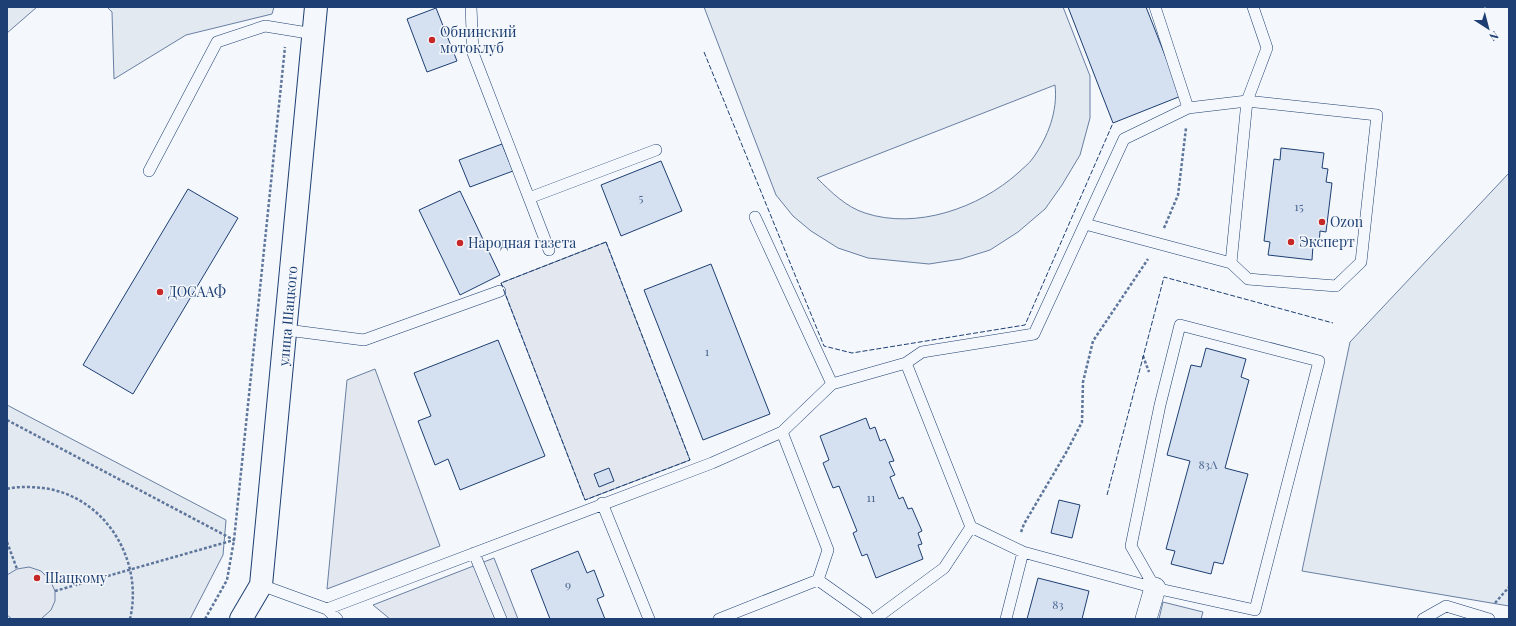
<svg xmlns="http://www.w3.org/2000/svg" width="1516" height="626" viewBox="0 0 1516 626" font-family="'Playfair Display',serif">
<rect width="100%" height="100%" fill="#f4f7fb"/>
<path fill="#e3e9f0" stroke="#687fa3" fill-rule="evenodd" d="M7,7H37L7,33Z
M107,7H274L272,14L186,35L114,79L112,12Z
M704,7H1063L1090,76V118L1080,155L1062,185L1045,209L1018,232L990,250L961,259L929,264L868,258L838,248L811,231L793,216L776,195ZM1055,85C1058,111 1048,137 1033,158C1029,164 1023,168 1018,173C979,208 916,230 865,213C846,207 831,192 817,178Z
M1509,173V606L1302,571L1350,342Z
M7,405L226,520L223,555L190,619H7Z
M1163,602L1203,612L1201,619H1159Z"/>
<path fill="#e3e8f0" stroke="#687fa3" d="M606,242L690,460L585,500L501,283Z
M375,369L440,546L327,589L347,380Z
M494,558L518,619H390L373,605Z
M29,567L41,571L50,580L55,591V601L51,610L41,619H12L7,615V575L17,569Z"/>
<path fill="#d5e0f0" stroke="#1d3f73" d="M1068,7H1146L1181,96L1113,123Z
M436,8L457,61L427,72L407,19Z
M502,144L513,171L470,187L459,160Z
M1281,148L1324,153L1322,168L1328,169L1326,182L1332,183L1326,232L1320,231L1319,245H1313L1312,260L1268,255L1270,242L1264,241L1274,159L1280,160Z
M661,161L682,211L621,236L601,185Z
M188,189L238,218L133,394L83,365Z
M460,191L500,275L460,295L419,210Z
M711,264L770,414L703,440L644,290Z
M498,340L545,456L460,490L448,459L435,465L418,421L431,416L414,373Z
M1206,348L1246,359L1241,377L1249,380L1225,468L1248,474L1223,564L1214,562L1211,574L1171,564L1175,551L1166,549L1190,461L1167,455L1191,365L1201,367Z
M866,418L870,429L875,427L880,441L885,439L894,461L889,462L895,475L890,477L899,499L903,497L908,509L912,508L922,531L918,533L922,544L918,545L923,559L876,578L867,554L862,556L853,533L857,531L839,486L833,488L823,463L829,460L820,436Z
M609,468L614,481L599,487L594,474Z
M1059,500L1080,505L1072,538L1051,533Z
M578,551L587,573L594,570L604,596L597,599L605,619H550L531,570Z
M1038,578L1089,591L1082,619H1027Z"/>
<g fill="none" stroke-linecap="round" stroke-linejoin="round">
<g stroke="#1d3f73" stroke-width="12">
<path id="service" d="M471,7L473,53L529,198L656,150
M1188,108L1247,101L1377,115L1361,262L1336,286L1248,279L1231,263
M149,171L217,42L265,26L314,34
M529,198L549,250
M755,217L832,384
M1085,224L1231,263L1247,101L1267,48L1253,7
M287,330L364,340L500,291
M906,363L922,352L1034,334L1124,139L1188,108L1155,7
M602,503L649,619
M474,553L501,619
M818,580L866,614L869,619
M261,585L327,609L712,463L782,432L832,384L906,363L971,527L1023,552
M327,609L337,619
M719,619L818,580L828,550L782,432
M875,619L944,568L971,527
M1006,619L1023,552L1155,588L1255,610L1319,361L1180,325L1160,405L1131,546L1155,588
M1423,619L1446,606L1489,619"/>
</g>
<g stroke="#1d3f73" stroke-width="22">
<path id="minor" d="M1146,619L1155,588"/>
</g>
<g stroke="#1d3f73" stroke-width="24">
<path id="tertiary" d="M241,619L261,585L316,7"/>
</g>
<path stroke="#5e769c" stroke-width="2.5" stroke-dasharray="3 2" stroke-linecap="butt" d="M1164,228L1178,195L1186,128
M1143,356L1149,372
M7,420L234,540L55,591
M7,489C19,486 32,487 43,488C105,496 144,560 130,619
M1021,532L1024,524L1067,451L1082,422L1083,382L1093,341L1148,259
M7,542L17,569
M1495,603L1509,587
M205,619L227,580L234,540L285,47"/>
<use href="#service" stroke="#f4f7fb" stroke-width="11"/>
<use href="#minor" stroke="#f4f7fb" stroke-width="21"/>
<use href="#tertiary" stroke="#f4f7fb" stroke-width="22"/>
<path stroke="#1d3f73" stroke-width="1" stroke-dasharray="5 2" stroke-linecap="butt" d="M704,52L824,346L852,353L1025,325L1113,123
M606,242L690,460L585,500L501,283Z
M1107,495L1164,277L1333,323"/>
</g>
<g fill="#c62828" stroke="#f4f7fb" stroke-width="1.5">
<circle cx="432" cy="40" r="4"/>
<circle cx="1322" cy="222" r="4"/>
<circle cx="1291" cy="242" r="4"/>
<circle cx="460" cy="243" r="4"/>
<circle cx="160" cy="292" r="4"/>
<circle cx="37" cy="578" r="4"/>
</g>
<g text-anchor="middle" stroke-width="3" stroke-linejoin="round" paint-order="stroke">
<g font-size="12" fill="#4b6792">
<text x="641" y="202">5</text>
<text x="1299" y="211">15</text>
<text x="707" y="356">1</text>
<text x="1208" y="469">83А</text>
<text x="871" y="502">11</text>
<text x="568" y="589">9</text>
<text x="1058" y="609">83</text>
</g>
<g font-size="14" fill="#1d3f73" stroke="#f4f7fb" text-anchor="start">
<text x="440" y="37">Обнинский<tspan x="440" dy="16">мотоклуб</tspan></text>
<text x="1330" y="227">Ozon</text>
<text x="1299" y="247">Эксперт</text>
<text x="468" y="248">Народная газета</text>
<text x="168" y="297">ДОСААФ</text>
<text x="45" y="583">Шацкому</text>
</g>
<g font-size="14" fill="#1d3f73" stroke="#f4f7fb">
<text transform="translate(288 316) rotate(-85)" y="5">улица Шацкого</text>
</g>
</g>
<rect width="1516" height="626" fill="none" stroke="#1d3f73" stroke-width="16"/>
<g transform="translate(1488 28) rotate(144)" stroke="#f4f7fb" stroke-width="3" paint-order="stroke">
<path d="M0-3L7 15L0 10L-7 15Z" fill="#1d3f73"/>
<text y="-6" font-size="11" font-weight="bold" text-anchor="middle" fill="#1d3f73">N</text>
</g>
</svg>
